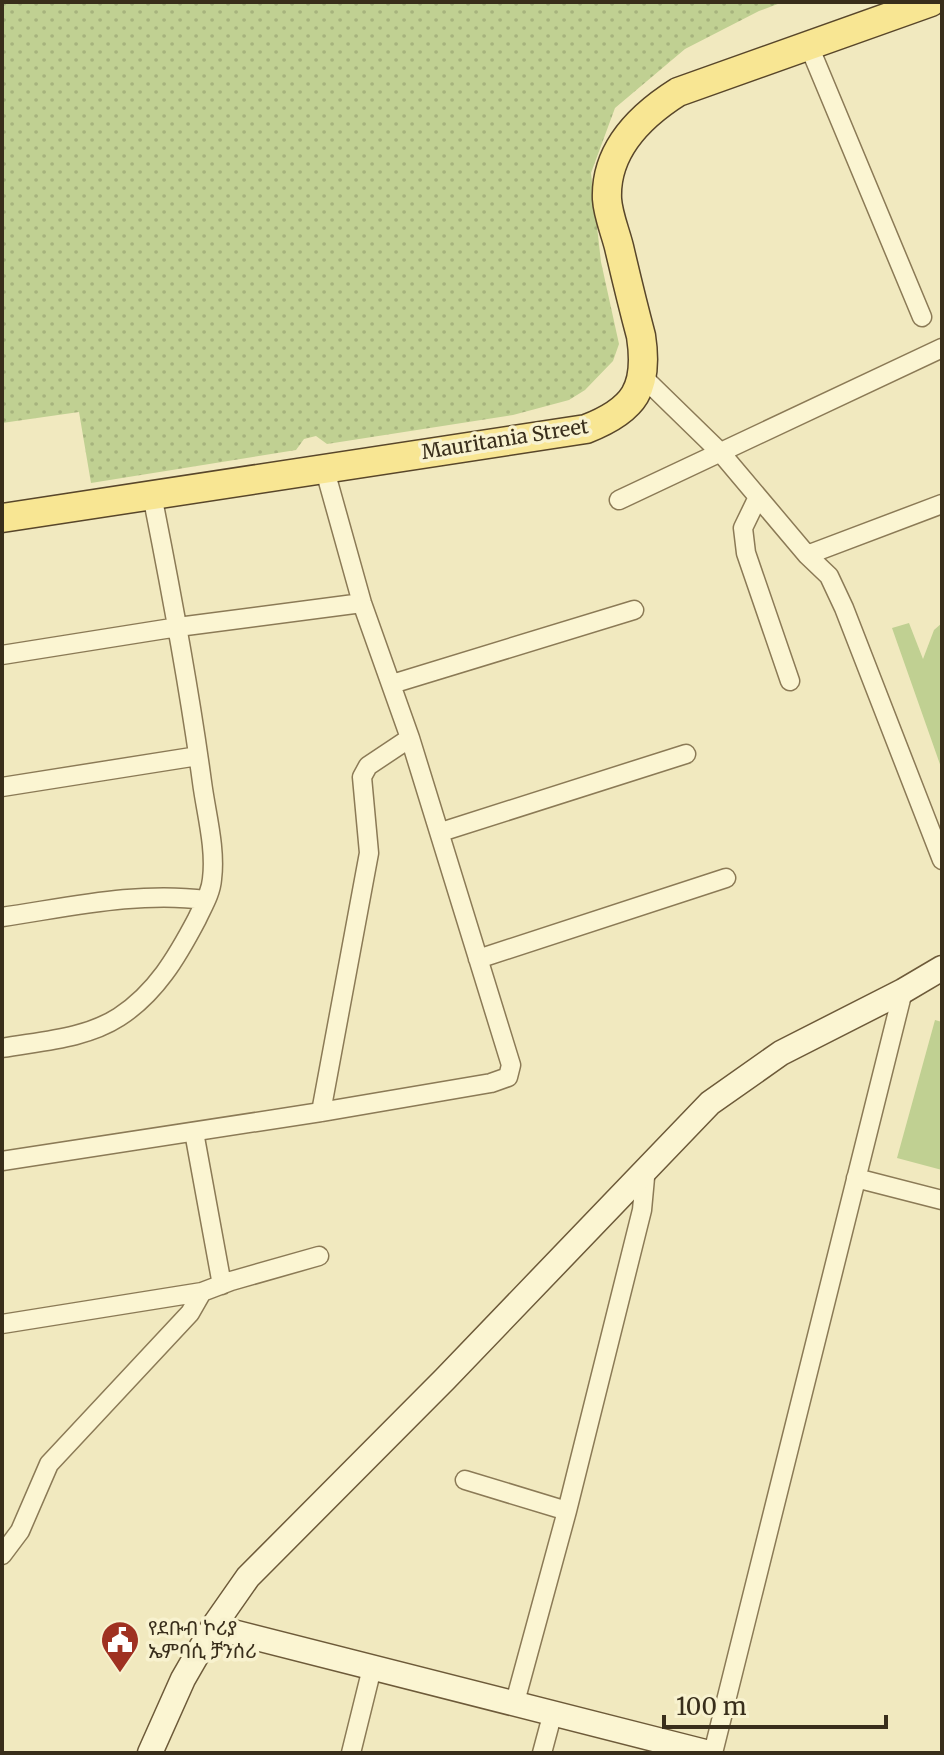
<svg xmlns="http://www.w3.org/2000/svg" width="944" height="1755" viewBox="0 0 944 1755" font-family="Merriweather,'Noto Sans Ethiopic',serif">
<defs>
<pattern id="grass-dots" width="8" height="8" patternUnits="userSpaceOnUse" patternTransform="scale(2)"><rect width="8" height="8" fill="#c0d092"/><path d="M2 2h.1M6 6h.1" fill="none" stroke="#a6b37d" stroke-width="1.8" stroke-linecap="round"/></pattern>
</defs>
<rect width="100%" height="100%" fill="#f1e9bf"/>
<path fill="url(#grass-dots)" d="M2,2H783L759,11L685,49L615,108L591,173L601,262L619,344L613,361L585,390L569,400L513,415L327,444L316,436L304,439L296,450L91,483L79,412L2,423Z"/>
<path fill="#c0d092" d="M909,623L923,659L934,630L942,623V770L892,628Z
M935,1020L942,1022V1170L897,1158Z"/>
<g fill="none" stroke-linecap="round" stroke-linejoin="round">
<g stroke="#8b7a56" stroke-width="21">
<path id="street" d="M809,46L922,317
M643,377L721,453L807,555L829,576L844,608L942,860
M758,497L743,528L746,553L790,681
M619,500L942,348
M807,555L942,504
M2,655L178,627L362,603
M392,684L634,610
M2,787L198,756
M441,832L686,754
M2,917C70,907 138,891 206,900
M478,959L726,878
M2,1048C41,1041 85,1039 119,1017C156,993 177,957 197,919C203,906 211,893 212,879C216,848 206,813 202,782C189,686 171,590 152,495
M321,1112L369,853L362,777L368,766L410,738
M194,1132L222,1285
M2,1161L321,1112L491,1083L508,1077L511,1065L410,738L362,603L324,467
M856,1178L942,1200
M2,1324L202,1292L231,1281L319,1256
M465,1480L567,1511
M2,1555L20,1531L49,1464L190,1313L202,1292
M515,1702L567,1511L642,1210L646,1167
M351,1753L372,1668
M542,1753L553,1712
M713,1753L903,991"/>
</g>
<g stroke="#6d5a39" stroke-width="27">
<path id="secondary" d="M213,1627L709,1753
M150,1753L183,1679L213,1627L248,1577L445,1379L710,1103L781,1053L903,991L942,968"/>
</g>
<g stroke="#58462a" stroke-width="31">
<path id="primary" d="M2,518L586,429C635,410 649,388 641,336C633,306 626,277 619,247C615,231 608,215 607,199C605,150 640,116 678,92L931,2"/>
</g>
<use href="#street" stroke="#fbf5d2" stroke-width="18"/>
<use href="#secondary" stroke="#fbf5d2" stroke-width="24"/>
<use href="#primary" stroke="#f8e693" stroke-width="28"/>
</g>
<defs>
<g id="civic-pin" transform="scale(2)"><path d="M0 17L-7.5 6A9.5 9.5 0 1 1 7.5 6Z" fill="#9f3121" stroke="#f8f2cf"/><path d="M-.6-6.5H3V-4.5H.6V-3L4-1V1h2V6H-6V1h2V-1L-.6-3ZM-1.2 2.5V6h2.4V2.5Z" fill="#fff"/></g>
</defs>
<g fill-rule="evenodd">
<use href="#civic-pin" x="120" y="1640"/>
</g>
<g text-anchor="middle" stroke-width="7" stroke-linejoin="round" paint-order="stroke">
<g font-size="20" fill="#392e1b" stroke="#f8f2cf">
<text transform="translate(505 439) rotate(-9)" y="7">Mauritania Street</text>
</g>
<g font-size="20" fill="#392e1b" stroke="#f8f2cf" text-anchor="start">
<text x="148" y="1635">የደቡብ ኮሪያ<tspan x="148" dy="23">ኤምባሲ ቻንሰሪ</tspan></text>
</g>
</g>
<rect width="944" height="1755" fill="none" stroke="#392e1b" stroke-width="8"/>
<path d="M664 1715v12h222v-12" fill="none" stroke="#392e1b" stroke-width="4"/>
<text x="676" y="1715" font-size="24" fill="#392e1b" stroke="#f8f2cf" stroke-width="6" paint-order="stroke">100 m</text>
</svg>
